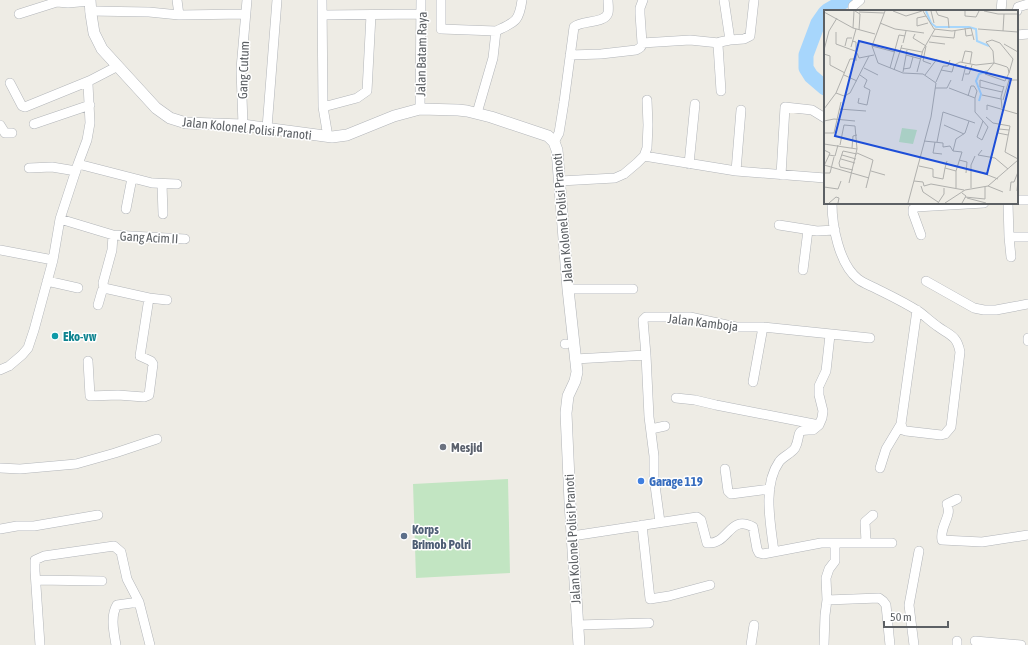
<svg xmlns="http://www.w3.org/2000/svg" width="1028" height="645" viewBox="0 0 1028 645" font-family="'Asap Condensed',sans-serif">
<rect width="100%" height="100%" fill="#eeece5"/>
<path fill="#c2e5c2" d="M508,479L510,573L416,578L413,484Z"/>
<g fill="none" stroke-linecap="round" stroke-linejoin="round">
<path stroke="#a7d6fc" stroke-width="15" d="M827,11L846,0
M825,13L818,23L806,55V68L811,76L825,88"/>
<g stroke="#b2b5b9" stroke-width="10">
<path id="minor" d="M177,0L179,15
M322,0L323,107L327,131
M441,0V29L496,31
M90,11L149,12L179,15L245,14
M853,11V6L860,0
M1001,11L1002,0
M1017,11L1018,7L1028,4
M19,14L57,2L68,3L90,1
M323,15L422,14
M1017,35L1028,34
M730,40L744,39L750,36L754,0
M642,43L690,40L719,43
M570,55L601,54L636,50C640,48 642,47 642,43L640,14V8L643,0
M10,83L22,106L25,107L89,81
M721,91L718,45L720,42L730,40L724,0
M323,107L357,98L367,91L371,15
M420,109L421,0
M477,113L493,58L496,31C515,22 519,22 522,0
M34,124L90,105
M0,125L5,133H12
M243,125L241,69L247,0
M267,128L277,0
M554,142L559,133L564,102L574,27C581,20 605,24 608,13C609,9 608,4 608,0
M644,156L736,171L825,178
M78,164L152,183L177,184
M689,164L695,104
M29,168L52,167L76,171
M736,171L741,110
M781,175L785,107L812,110L825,118
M560,181L615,178L624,174L637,163L644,156L647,148L648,125L647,100
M162,184L163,214
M1017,200H1028
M832,203C832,226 839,264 858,279C863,283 869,285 875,288C889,295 904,302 918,311C924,315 930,321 937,326C949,335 957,335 960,352L951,427L945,434L941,435L906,431L903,430L901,424L917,310
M1008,203L1009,237L1011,257
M126,209L132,178
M60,219L113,235L112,250L103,283L104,288L149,298L140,356L151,361L153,364L149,395L144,397L118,395L90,396L88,361
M779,225L817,231L835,230
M113,235L185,239
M921,235L913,213V209L916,207L984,203
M1009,237H1028
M0,250L53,260
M803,270L808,230
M47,281L78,288
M926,281L974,308L984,310H996L1028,304
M568,289H633
M149,298L167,300
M98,305L102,291L104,288
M1028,338V341
M565,344H566
M575,359L646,355
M0,370L9,366L22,355L28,348L34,330L53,260L60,219L78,164L87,140L90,123L88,84L89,81L93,79L118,66
M753,382L763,327
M676,398L695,400L716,405L819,425
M651,429L665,426
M0,468L20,469L76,464L115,453L157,439
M880,468L886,449L901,424
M725,469L728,491L731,494L770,489
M957,499L947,504C948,507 949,511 948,514C946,523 940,530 942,540L982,542L1028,535
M660,522L654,478V456L649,417L646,355L643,320L646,317H690L736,327H763L870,338
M642,525L650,599L669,596L710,585
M0,529L17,526H34L98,515
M572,536L697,517L701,520L707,543C729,545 729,514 753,527L757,549L759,553L763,554L821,543H835V561L829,569L826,578L827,600L825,615L824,645
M866,542L865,522L873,515
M835,543H892
M774,552C771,526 762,486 779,462C783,456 791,454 795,448C802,435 793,429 813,430L819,425L822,418L823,411L819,395V386L826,371L830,335
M36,580L102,581
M827,600L879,598L883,601L886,605L890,645
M577,625L649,623
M975,641L1021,645
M40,645L35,571V560L44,556L114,546L121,552L127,579L139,602L150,645
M116,645C114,633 110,616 117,605L139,602
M751,645L754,625
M914,645L909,605L919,551
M957,645V641"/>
</g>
<g stroke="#b2b5b9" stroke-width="12">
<path id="tertiary" d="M90,0L91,14L94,33L102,49L156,108L170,118L186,123L243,125L332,137L347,135L394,116L420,109L458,110L467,111L491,117L548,136L554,142L557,150L568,289L577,372L575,381L568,396L566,413L570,502L579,645"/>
</g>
<use href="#minor" stroke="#fff" stroke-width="9"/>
<use href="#tertiary" stroke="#fff" stroke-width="11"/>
</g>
<circle fill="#0f9aa8" stroke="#fff" stroke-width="1.5" cx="55" cy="336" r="4"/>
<circle fill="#6b7280" stroke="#fff" stroke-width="1.5" cx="443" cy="447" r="4"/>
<circle fill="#3f7fe0" stroke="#fff" stroke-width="1.5" cx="641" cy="481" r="4"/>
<circle fill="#5c6f8a" stroke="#fff" stroke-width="1.5" cx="404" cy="536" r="4"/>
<g text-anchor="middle" stroke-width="3" stroke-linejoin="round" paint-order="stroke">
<g font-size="13" fill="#5c6064" stroke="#fff">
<text transform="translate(421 54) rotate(-89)" y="5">Jalan Batam Raya</text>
<text transform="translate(243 70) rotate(-88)" y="5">Gang Cutum</text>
<text transform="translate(247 128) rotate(6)" y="5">Jalan Kolonel Polisi Pranoti</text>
<text transform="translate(562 218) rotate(-95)" y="5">Jalan Kolonel Polisi Pranoti</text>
<text transform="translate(149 237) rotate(3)" y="5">Gang Acim II</text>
<text transform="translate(703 322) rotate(7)" y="5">Jalan Kamboja</text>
<text transform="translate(572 539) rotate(-93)" y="5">Jalan Kolonel Polisi Pranoti</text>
</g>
<g font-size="13" font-weight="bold" fill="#0d838f" stroke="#fff" text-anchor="start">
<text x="63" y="341">Eko-vw</text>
</g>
<g font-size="13" font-weight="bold" fill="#5b616d" stroke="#fff" text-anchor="start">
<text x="451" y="452">Mesjid</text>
</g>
<g font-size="13" font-weight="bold" fill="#366cbe" stroke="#fff" text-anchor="start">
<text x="649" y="486">Garage 119</text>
</g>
<g font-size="13" font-weight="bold" fill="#4e5e75" stroke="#fff" text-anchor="start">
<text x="412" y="534">Korps<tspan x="412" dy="15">Brimob Polri</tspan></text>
</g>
</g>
<g transform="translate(824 10)">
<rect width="194" height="194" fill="#eeece5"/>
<path d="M78,118L93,120L89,134L75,132Z" fill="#c2e5c2"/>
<path fill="none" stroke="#a7d6fc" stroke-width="2" d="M102,1L107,13L112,17H145L152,19L153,31L165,36M155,91L157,84L152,71L155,64L163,61"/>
<path fill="none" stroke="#b0b0ad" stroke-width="1" d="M31,1L36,4L35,20M61,1L48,36L54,53L79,63L99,64L112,73L107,107L84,193M69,1L82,6L98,1M99,1L110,19L128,21L147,18L150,30M107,1L110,13M112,1L114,5L124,8L125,18M141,1V6L152,7L155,1M160,1L174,4M0,2L29,18L51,24M35,2L60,3M174,4H194M102,6L93,8V16L104,13M56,13L71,19L100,23M29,18L30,1M141,18L142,26L148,25M154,19L194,22M179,21L180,4M12,22V34L31,41M91,24L89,28L102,36M108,26L130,28L131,21M28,31L32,32V51M105,32L121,34M79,33L82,21M180,34L194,42M21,36L23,28H28M48,36L71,42M102,36L99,51L107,54M27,37L32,19M77,38L98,42M0,40L5,21L13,8M33,43L35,48L45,46M0,44L6,46V55L21,63M82,45L97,49M138,52L141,41L148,42L146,54M40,58L54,65M66,58L75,25L81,26M79,59L86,58L89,47M70,60L78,35M117,60L128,62L130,55L136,52L152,55L170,53L177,55L183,57L184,58L185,63L181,71L161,64L170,53L169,41L162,32L168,30L176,33L189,49L185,63M79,62L83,40M93,62L99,40L111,19M141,64H145L148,55M20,65L33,71M101,65L113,49M138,71L142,55M112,72L119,56H124L126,50M111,78H123L127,70M125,78L151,88V102L159,111L164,117L158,130L153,127L159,111M178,82L156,77V70L180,77M12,83L26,49H30M158,85L177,89M144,86L147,76H150L153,81L151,88M35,88L34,93L43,95L46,80L40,77L43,70L36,65M179,90L185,70H194M178,98L177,87L180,76M0,99L12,83L20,86L26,83L45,46L50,45M15,99L42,101M163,100V95L194,104M162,107L169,113L186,116L181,142L194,149M0,111L10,109L31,111M120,115L140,124M0,123H10L17,92M184,125L174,123L175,119L185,120M100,131L119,133V137L126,136L129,141M111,132L109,143L118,144M113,132L119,102L151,113M0,134L33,139L25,173M16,135L20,115L31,116L33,139M28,138L29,126L33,125M0,140L6,143L0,156M158,140L154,145L171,148L184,159M129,141L138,142L132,161V178M129,141L132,129L141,123L145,111M33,143L49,150L42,178M5,145L11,146L14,135M18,145L32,149M17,149L31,153M135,150L143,152L142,163M123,151L121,158L132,161M0,155L45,168M95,156L109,159V167L119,169L121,158M29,160L16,157L15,153L19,141L33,144M47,161L61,165M156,162L174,169M0,163H6L10,147M90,171L99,172L100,176L107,174L140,180M97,176L99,182L114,192M164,176L179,182M0,177L14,179L17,171M147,178V155L151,146M186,181L187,172H190L194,162M193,181L194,169M138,183L142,186L138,193M141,187L161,189V177M143,188L162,193M5,193L12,187L15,188L14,193M114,193L120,184V178M121,193L141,180L164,176L194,150"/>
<path fill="#1d4ed8" fill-opacity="0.15" stroke="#1d4ed8" stroke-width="2" d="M35,31L187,69L163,164L11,126Z"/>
<rect width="194" height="194" fill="none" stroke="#5c6064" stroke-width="2"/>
</g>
<path d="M884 621v6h64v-6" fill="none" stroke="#5c6064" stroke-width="2"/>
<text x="890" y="621" font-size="12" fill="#5c6064" stroke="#ffffff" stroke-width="3" paint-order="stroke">50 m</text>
</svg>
